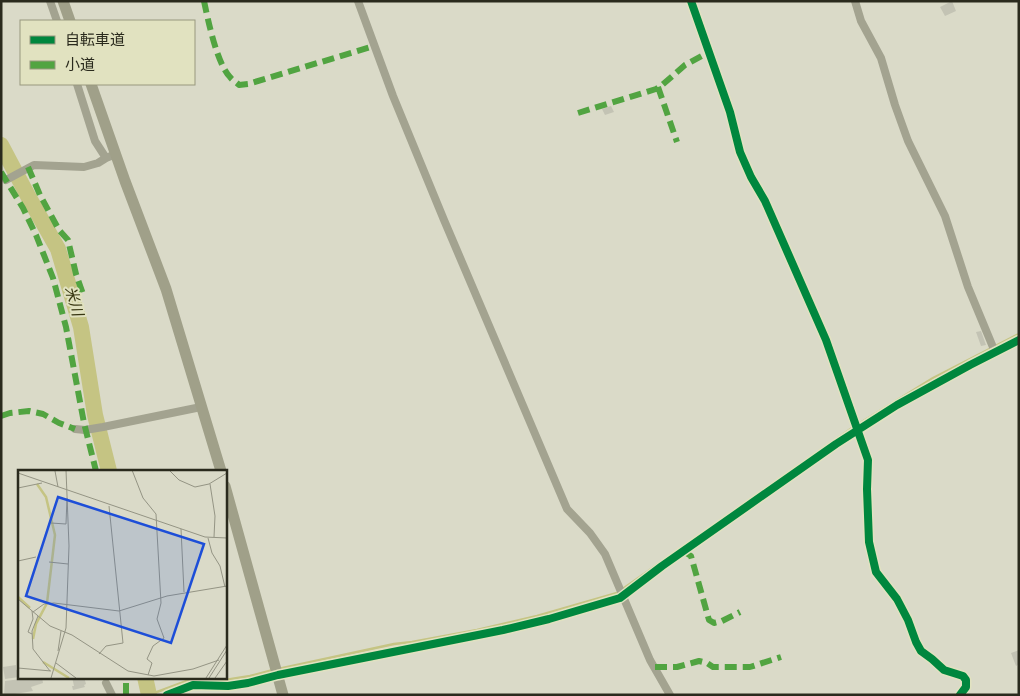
<svg xmlns="http://www.w3.org/2000/svg" width="1020" height="696" viewBox="0 0 1020 696" font-family="'Titillium Web','Noto Sans JP',sans-serif">
<rect width="100%" height="100%" fill="#dadac8"/>
<g fill="none" stroke-linecap="round" stroke-linejoin="round">
<path stroke="#c5c483" stroke-width="2.5" d="M278,669L394,644L412,642L477,630L537,616L617,593L852,428L933,378L1019,334
M149,695L192,679L225,680L250,676L273,670"/>
<path stroke="#c5c483" stroke-width="16" d="M1,145L28,196L58,249L81,327L95,415L109,471
M145,677L149,695"/>
</g>
<path fill="#c3c3b4" d="M952,1L956,11L945,16L940,7Z
M611,106L614,112L605,115L602,109Z
M981,331L986,345L981,346L976,332Z
M1019,650V664L1016,666L1011,653Z
M16,665V670L19,669V677L5,679L3,667Z
M42,677L43,683L31,687L33,691L15,694L14,695H4L5,681L29,678V680Z
M72,677H84L86,684L84,685L85,687L73,690L72,686H74Z"/>
<g fill="none" stroke-linecap="round" stroke-linejoin="round">
<path stroke="#a3a390" stroke-width="8" d="M50,1L57,21
M358,1L393,96L444,220L567,509L590,533L605,554L650,660L670,695
M691,1L730,112L740,152L751,177L765,201L826,340L868,460L867,489L869,542L876,572L897,599L908,620L916,642L921,651L932,659L944,670L963,676L966,680V687L960,695
M855,1L861,21L881,58L895,105L908,141L945,216L968,287L995,352
M77,84L95,141L106,158
M6,180L34,165L84,167L98,163L106,158L116,154
M75,429L85,430L103,427L201,407
M106,683L112,695
M167,695L193,685L228,686L248,683L278,675L503,630L549,619L620,598L662,566L836,444L897,405L970,365L1019,340"/>
<path stroke="#a0a089" stroke-width="11" d="M63,1L70,21
M91,84L125,181L166,289L221,471
M225,486L283,695"/>
<path stroke="#51a441" stroke-width="6" stroke-dasharray="12 6" stroke-linecap="butt" d="M204,1C208,20 217,64 230,77C232,80 236,82 239,85L248,84L374,46
M658,87L677,142
M578,113L656,89L661,86L685,65L709,52
M28,167L40,195L59,230L68,240L76,274L84,297
M1,172L23,208L36,235L53,278L66,327L84,423L96,471
M1,416L10,413L29,411L43,414L59,423L75,429
M683,551L691,556L709,620L714,623L722,621L740,612
M655,667H677L699,661L707,663L713,667H750L781,657
M126,695V677"/>
<g stroke="#e1e2c0" stroke-width="11">
<path id="cycleway" d="M691,1L730,112L740,152L751,177L765,201L826,340L868,460L867,489L869,542L876,572L897,599L908,620L916,642L921,651L932,659L944,670L963,676L966,680V687L960,695
M167,695L193,685L228,686L248,683L278,675L503,630L549,619L620,598L662,566L836,444L897,405L970,365L1019,340"/>
</g>
<use href="#cycleway" stroke="#00873e" stroke-width="8"/>
</g>
<g text-anchor="middle" stroke-width="4" stroke-linejoin="round" paint-order="stroke">
<g font-size="15" font-style="italic" fill="#383712" stroke="#e1e2c0">
<text transform="translate(74 301) rotate(74)" y="5">米川</text>
</g>
</g>
<g transform="translate(18 470)">
<rect width="209" height="209" fill="#dadac8"/>
<path fill="none" stroke="#c5c483" stroke-width="2.5" d="M0,127L12,138M15,169L18,154L29,133L37,65L28,27L19,14M25,192L51,208"/>
<path fill="none" stroke="#949484" stroke-width="1" d="M38,0H105M114,0L125,28L138,44L143,133L139,149L146,168L135,176L129,189L134,193L130,205M151,0L161,10L177,17L191,14L209,3M37,1L40,17M0,3L187,67L209,68M192,14L197,46L196,67M0,18L24,13M33,53L48,54M48,54L49,28M163,59L166,122M190,68L194,83L202,96L207,117M0,91L18,87M31,92L50,94M0,129L32,156L54,165L110,201L136,206L175,199L201,190M14,141L15,149L10,162L14,164M15,142L26,134L36,133L101,141L149,126L209,116M20,146L14,161L15,179L32,201M40,181L43,161M81,184L88,176L105,173L91,36M38,193L58,208M0,198L33,201M33,208L48,158L51,76L48,0M188,208L209,175M191,208L209,180M197,208L209,191"/>
<path fill="#1d4ed8" fill-opacity="0.15" stroke="#1d4ed8" stroke-width="2.5" d="M40,27L186,74L153,173L8,126Z"/>
<rect width="209" height="209" fill="none" stroke="#2a2a1d" stroke-width="2.5"/>
</g>
<rect width="1020" height="696" fill="none" stroke="#2a2a1d" stroke-width="5"/>
<rect x="20" y="20" width="175" height="65" fill="#e1e2c0" stroke="#98987f"/>
<rect x="30" y="36" width="25" height="8" fill="#00873e" stroke="#98987f"/>
<text x="65" y="45" font-size="15" fill="#2a2a1d">自転車道</text>
<rect x="30" y="61" width="25" height="8" fill="#51a441" stroke="#98987f"/>
<text x="65" y="70" font-size="15" fill="#2a2a1d">小道</text>
</svg>
